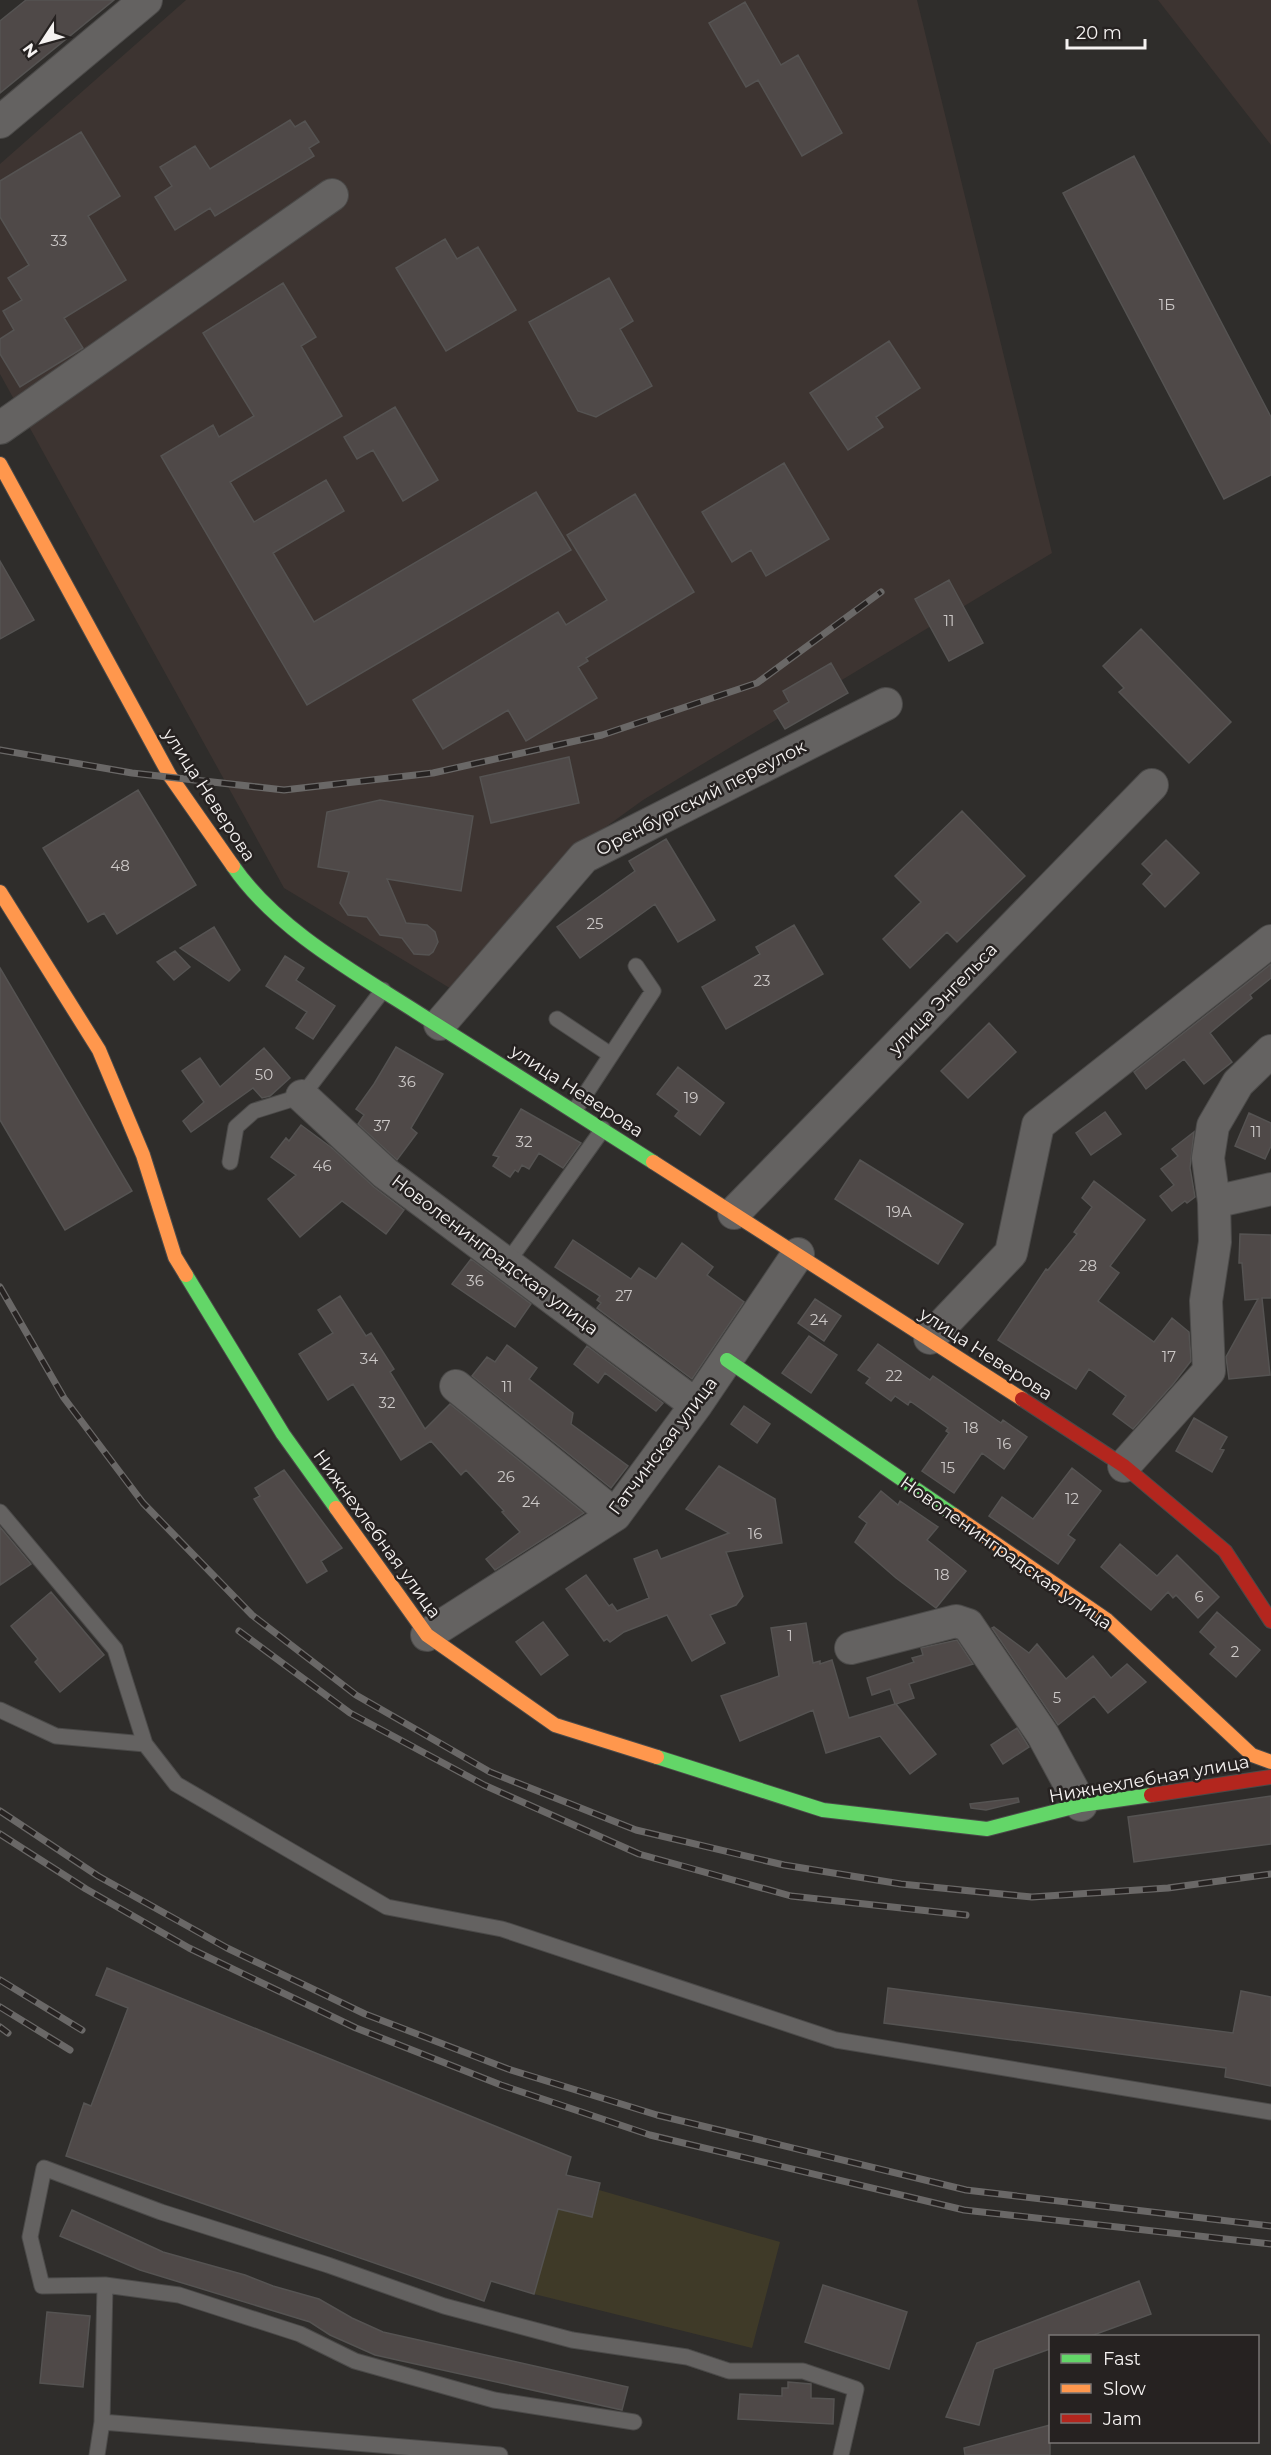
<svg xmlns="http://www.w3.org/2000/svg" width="1271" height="2455" viewBox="0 0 1271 2455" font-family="Montserrat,sans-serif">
<rect width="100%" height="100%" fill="#2f2d2b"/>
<path fill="#3d3431" d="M186,0H917L1052,553L643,800L578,847L458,993L284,888L0,374V164Z
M1158,0H1271V145Z"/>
<path fill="#3f3a28" d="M599,2190L780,2242L752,2348L534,2294L558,2209L592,2217Z"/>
<path fill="#4f4948" stroke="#555352" stroke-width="1.5" d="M26,0H114L0,93V21Z
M745,2L781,65L798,55L842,133L802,156L758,80L746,87L709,23Z
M290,120L295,127L305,121L319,142L309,148L314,156L215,216L210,208L175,230L155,197L172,186L160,167L195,146L210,169Z
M81,132L120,196L88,216L126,280L64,318L83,348L20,387L0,354V339L14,330L3,311L22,300L8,278L29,265L0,217V181Z
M1134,156L1271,417V475L1224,499L1063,193Z
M445,239L457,259L478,247L516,310L446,351L396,268Z
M609,278L633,321L620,329L652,386L596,417L578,411L529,322Z
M283,283L316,337L301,346L342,416L230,482L254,522L326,480L344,511L273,553L314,622L536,492L571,550L307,705L161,456L213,425L219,437L254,416L203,333Z
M889,341L920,388L876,417L883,427L848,450L810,393Z
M395,407L438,480L403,501L373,450L357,459L344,437Z
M784,463L829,539L766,576L751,550L732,562L702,512Z
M635,494L694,592L586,658L588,661L578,667L597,698L526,741L508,710L443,749L413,700L558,612L566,625L607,600L567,535Z
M0,561L34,620L0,639Z
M949,580L983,643L949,661L915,599Z
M1141,629L1231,722L1189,763L1119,692L1124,688L1103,666Z
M831,663L848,693L785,729L774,711L789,702L783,691Z
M569,757L579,803L491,823L480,777Z
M138,790L196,885L117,934L104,913L88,922L43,848Z
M380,800L473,816L461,891L387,879L406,923L427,925L435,932L438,942L433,952L429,955L414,954L402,938L380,935L367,917L348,915L340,903L349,872L318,867L327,812Z
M962,811L1025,876L957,942L947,932L910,968L883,939L921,902L895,876Z
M666,839L715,920L678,942L655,904L580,958L557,927L635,871L629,861Z
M1166,840L1199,873L1165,907L1143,884L1152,874L1142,864Z
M794,925L823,974L726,1029L702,987L760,954L756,947Z
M214,927L240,970L229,981L180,948Z
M175,951L190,967L174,980L157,962Z
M285,956L304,968L296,980L335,1006L313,1039L296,1028L307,1012L266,986Z
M1271,964V978L1250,995L1252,998L1210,1033L1232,1062L1204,1084L1184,1059L1146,1089L1134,1072Z
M0,968L132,1191L65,1230L0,1120Z
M989,1023L1016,1052L968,1098L941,1071Z
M396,1047L443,1074L411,1128L417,1133L397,1160L358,1124L364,1115L356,1109L374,1084Z
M264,1048L290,1078L270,1096L262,1098L253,1088L191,1132L183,1121L204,1102L182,1071L200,1058L220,1087Z
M678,1067L724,1103L700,1135L675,1116L679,1111L657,1094Z
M521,1109L581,1143L563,1168L539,1153L529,1169L522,1165L518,1172L515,1170L510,1177L493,1166L499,1157L493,1155Z
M1105,1112L1121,1134L1091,1155L1076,1133Z
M1249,1113L1271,1123V1146L1265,1159L1235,1146Z
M301,1125L332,1148L374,1187L404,1210L386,1234L342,1201L300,1237L268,1199L296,1175L271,1157L286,1138L289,1141Z
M1194,1132L1190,1168L1195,1197L1187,1203L1185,1201L1172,1211L1160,1196L1174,1185L1161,1169L1178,1156L1172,1149Z
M860,1160L963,1224L938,1264L835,1199Z
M1094,1181L1145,1220L1110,1266L1119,1273L1098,1301L1154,1342L1172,1318L1189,1332L1191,1361L1174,1383L1133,1429L1113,1414L1126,1396L1089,1369L1076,1389L998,1340L1046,1269L1048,1270L1077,1234L1074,1232L1092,1207L1082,1198Z
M1240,1234L1271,1235V1298H1262L1270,1375L1229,1379L1226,1357L1258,1299L1245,1300L1242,1263H1239Z
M573,1240L631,1279L639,1268L656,1279L682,1243L713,1267L707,1275L744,1302L692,1379L597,1308L601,1303L597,1300L600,1296L555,1267Z
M471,1259L531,1304L515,1327L452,1284Z
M340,1296L366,1336L371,1333L394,1369L390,1372L425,1429L450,1404L584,1513L495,1570L486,1559L520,1532L502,1512L504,1511L466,1470L461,1475L431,1441L401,1460L353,1384L328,1400L299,1354L333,1333L318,1310Z
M815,1299L841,1316L824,1341L798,1323Z
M809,1336L837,1355L811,1393L782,1373Z
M878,1344L930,1380L933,1376L1001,1423L1003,1420L1027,1437L1004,1469L982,1453L954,1493L922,1471L949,1433L946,1431L948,1428L910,1401L908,1405L895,1396L891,1401L866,1383L870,1378L858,1370Z
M507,1345L537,1368L529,1379L573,1413L571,1424L628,1466L611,1488L472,1376L487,1357L495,1362Z
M587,1346L663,1403L656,1411L605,1373L598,1383L574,1364Z
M744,1406L770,1424L757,1443L731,1424Z
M1194,1418L1227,1437L1220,1449L1224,1450L1212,1472L1176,1451Z
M719,1466L775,1499L782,1543L726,1552L743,1596L736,1605L710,1615L725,1643L692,1661L667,1615L624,1632L610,1642L607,1639L604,1641L566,1589L586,1575L609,1606L612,1604L617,1611L649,1598L634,1559L657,1550L661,1559L729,1533L686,1509Z
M1072,1468L1101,1491L1068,1535L1075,1540L1058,1564L989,1516L1002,1497L1033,1519Z
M284,1470L342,1548L321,1561L327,1571L307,1583L254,1499L260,1496L255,1488Z
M881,1491L898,1505L900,1501L938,1527L927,1540L966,1571L936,1608L896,1578L855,1542L867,1523L859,1517Z
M0,1527L31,1564L0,1585Z
M1120,1544L1157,1576L1177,1555L1219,1597L1198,1618L1176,1595L1173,1598L1168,1592L1151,1610L1101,1567Z
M51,1592L104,1655L60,1692L35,1662L38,1659L11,1626Z
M1217,1612L1260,1650L1236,1677L1210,1654L1216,1647L1200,1632Z
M543,1622L568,1655L541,1675L516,1642Z
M806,1623L813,1663L820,1661V1664L832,1660L849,1718L895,1704L890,1689L872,1695L867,1678L914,1662L912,1658L923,1655L921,1648L957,1640L973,1664L909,1684L914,1698L896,1704L936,1754L910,1774L880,1736L826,1753L813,1710L740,1741L721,1696L779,1676L771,1628Z
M994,1627L1029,1653L1037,1644L1066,1679L1093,1656L1111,1678L1127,1664L1146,1682L1108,1713L1094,1696L1058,1725L992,1628Z
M1017,1728L1029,1747L1003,1764L991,1745Z
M1271,1796V1844L1134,1862L1128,1817Z
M1018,1798L1019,1802L986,1810L971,1808L970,1804Z
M107,1968L571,2157L566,2175L600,2183L592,2217L558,2209L534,2294L491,2281L484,2301L66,2156L84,2103L91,2106L128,2008L96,1995Z
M888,1988L1233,2033L1241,1991L1271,1997V2086L1225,2077L1226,2068L884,2023Z
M72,2210L163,2252L245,2275L273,2286L319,2299L352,2318L383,2332L628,2387L622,2410L375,2355L330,2335L310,2322L140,2270L60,2236Z
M1139,2281L1151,2314L1088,2337H1050V2349L994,2369L979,2425L946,2417L977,2343Z
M823,2285L907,2312L889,2369L805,2342Z
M47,2312L90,2316L83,2387L40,2383Z
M788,2382L811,2384V2398L834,2399L833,2424L738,2419L740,2394L782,2396V2388H788Z
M1050,2425V2455H965L964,2448Z"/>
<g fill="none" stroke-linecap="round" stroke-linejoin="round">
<g stroke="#4b4a49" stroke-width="17">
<path id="lane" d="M557,1019L611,1055
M575,1110L653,991L636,966
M230,1162L236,1127L254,1111L302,1096L383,990
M507,1263L603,1129
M0,1512L115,1649L145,1744L176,1784L387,1907L502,1929L836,2040L1271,2112
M0,1710L56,1736L145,1744
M102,2422L500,2455
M634,2422L494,2400L355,2361L300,2334L179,2295L105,2285L42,2286L30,2237L44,2168L161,2212L328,2265L444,2306L572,2340L687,2357L729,2371H803L856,2389L841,2455
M97,2455L102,2422L105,2285"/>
</g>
<g stroke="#4b4a49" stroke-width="34">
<path id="street" d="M0,122L146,0
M0,428L332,195
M440,1024L584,857L886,704
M302,1096L385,1173L696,1405
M1214,1202L1271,1189
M734,1213L1152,785
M930,1338L1011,1253L1038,1125L1271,941
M456,1386L615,1515
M1124,1466L1209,1371L1206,1301L1215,1242L1214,1202L1208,1158L1213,1126L1238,1083L1271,1051
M427,1635L615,1515L696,1405L798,1254
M851,1648L956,1621L968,1625L1043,1735L1081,1805"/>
</g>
<g stroke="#4b4a49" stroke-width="16">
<path id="fast" d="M233,866C278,932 363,977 429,1020C504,1067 578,1114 653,1162
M186,1275L283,1434L336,1508
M727,1360L954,1515
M657,1757L823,1810L987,1829L1081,1805L1151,1795"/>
</g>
<g stroke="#4b4a49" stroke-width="16">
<path id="slow" d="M0,464L170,776L233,866
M0,892L99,1050L143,1155L175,1257L186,1275
M653,1162L1022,1399
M336,1508L427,1635L555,1725L657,1757
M954,1515L1107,1620L1252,1755L1271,1762"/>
</g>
<g stroke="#4b4a49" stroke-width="16">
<path id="jam" d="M1022,1399L1124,1466L1225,1551L1271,1621
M1151,1795L1271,1777"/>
</g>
<use href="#lane" stroke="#646261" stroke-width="15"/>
<use href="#street" stroke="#646261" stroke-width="32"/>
<use href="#fast" stroke="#63d668" stroke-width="14"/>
<use href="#slow" stroke="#ff974d" stroke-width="14"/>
<use href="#jam" stroke="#b3261e" stroke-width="14"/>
<g stroke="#6a6867" stroke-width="7">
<path id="rail" d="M0,750L132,773L284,790L433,773L602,735L757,683L881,592
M0,1287L64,1398L143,1503L252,1615L356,1695L490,1772L636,1830L784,1865L901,1884L1032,1897L1168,1888L1271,1874
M239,1631L350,1713L484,1785L639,1854L791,1896L966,1915
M0,1811L98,1876L227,1948L365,2014L508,2069L657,2115L966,2190L1271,2226
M0,1834L86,1889L189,1948L356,2028L501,2085L650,2135L964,2210L1271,2244
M0,1980L82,2030
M0,2007L70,2050
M0,2027L8,2033"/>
</g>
<use href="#rail" stroke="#262221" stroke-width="4.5" stroke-dasharray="14" stroke-linecap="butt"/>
</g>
<g text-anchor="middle" stroke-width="5" stroke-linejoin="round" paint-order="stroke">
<g font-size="15" fill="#ccc8c7">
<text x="59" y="246">33</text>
<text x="1167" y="310">1Б</text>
<text x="949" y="626">11</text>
<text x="120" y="871">48</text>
<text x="595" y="929">25</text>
<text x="762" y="986">23</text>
<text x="264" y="1080">50</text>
<text x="407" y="1087">36</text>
<text x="691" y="1103">19</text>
<text x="382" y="1131">37</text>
<text x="1256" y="1137">11</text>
<text x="524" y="1147">32</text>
<text x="322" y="1171">46</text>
<text x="899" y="1217">19А</text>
<text x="1088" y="1271">28</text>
<text x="475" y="1286">36</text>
<text x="624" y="1301">27</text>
<text x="819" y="1325">24</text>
<text x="1169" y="1362">17</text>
<text x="369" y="1364">34</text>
<text x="894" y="1381">22</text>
<text x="507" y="1392">11</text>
<text x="387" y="1408">32</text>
<text x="971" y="1433">18</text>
<text x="1004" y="1449">16</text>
<text x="948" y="1473">15</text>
<text x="506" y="1482">26</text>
<text x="1072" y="1504">12</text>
<text x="531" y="1507">24</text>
<text x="755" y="1539">16</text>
<text x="942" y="1580">18</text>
<text x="1199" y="1602">6</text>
<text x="790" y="1641">1</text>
<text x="1235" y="1657">2</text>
<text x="1057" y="1703">5</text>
</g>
<g font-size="18" fill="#f5f2f1" stroke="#262221">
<text transform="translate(209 795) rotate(57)" y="6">улица Неверова</text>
<text transform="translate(701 798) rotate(-27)" y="6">Оренбургский переулок</text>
<text transform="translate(943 999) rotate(-46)" y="6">улица Энгельса</text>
<text transform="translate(577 1091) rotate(33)" y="6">улица Неверова</text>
<text transform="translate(495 1255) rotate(37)" y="6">Новоленинградская улица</text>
<text transform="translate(986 1354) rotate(33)" y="6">улица Неверова</text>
<text transform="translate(663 1446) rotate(-53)" y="6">Гатчинская улица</text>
<text transform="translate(377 1534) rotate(54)" y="6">Нижнехлебная улица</text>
<text transform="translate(1006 1553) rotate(35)" y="6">Новоленинградская улица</text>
<text transform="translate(1149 1779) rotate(-10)" y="6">Нижнехлебная улица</text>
</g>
</g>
<rect x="1049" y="2335" width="210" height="108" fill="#262221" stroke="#797574" stroke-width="1.5"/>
<rect x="1061" y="2354" width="30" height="9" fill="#63d668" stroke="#797574" stroke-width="1.5"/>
<text x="1103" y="2365" font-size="18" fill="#f5f2f1">Fast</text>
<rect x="1061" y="2384" width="30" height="9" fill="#ff974d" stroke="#797574" stroke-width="1.5"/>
<text x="1103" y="2395" font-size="18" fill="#f5f2f1">Slow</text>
<rect x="1061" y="2414" width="30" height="9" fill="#b3261e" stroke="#797574" stroke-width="1.5"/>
<text x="1103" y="2425" font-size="18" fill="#f5f2f1">Jam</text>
<g transform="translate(42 42) rotate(234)" stroke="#262221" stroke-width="4.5" paint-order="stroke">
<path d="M0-4.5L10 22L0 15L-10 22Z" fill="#f5f2f1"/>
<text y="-9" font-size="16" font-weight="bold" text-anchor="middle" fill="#f5f2f1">N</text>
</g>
<path d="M1067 39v9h78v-9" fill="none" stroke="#f5f2f1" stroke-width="3"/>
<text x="1076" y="39" font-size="18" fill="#f5f2f1" stroke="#262221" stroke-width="4.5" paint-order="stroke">20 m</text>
</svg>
